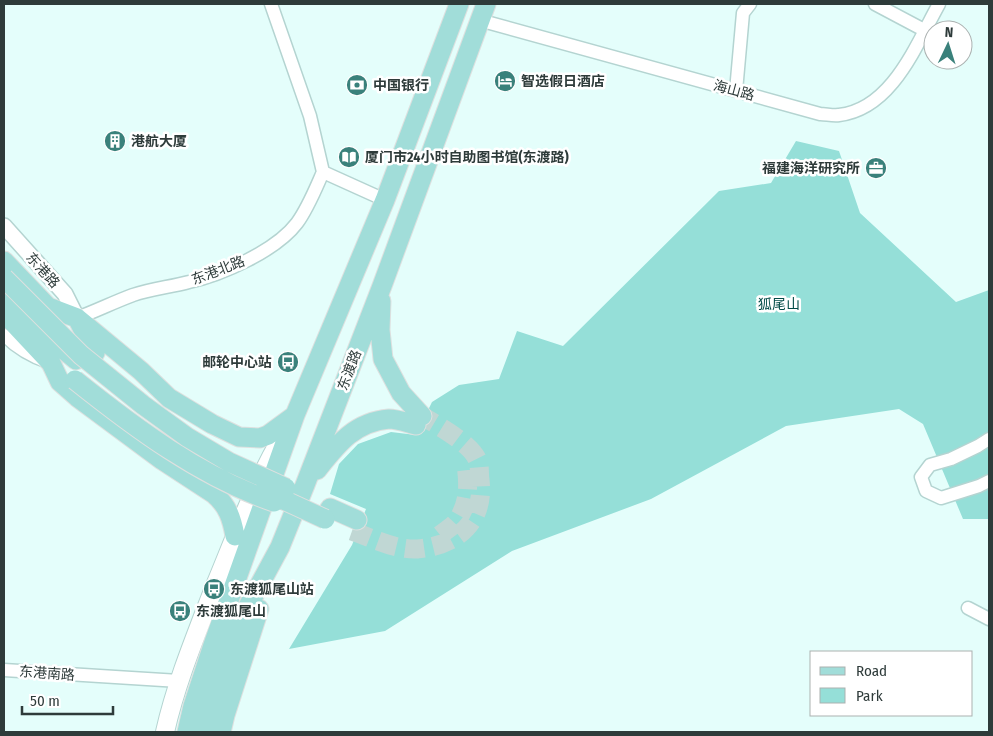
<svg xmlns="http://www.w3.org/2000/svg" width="993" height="736" viewBox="0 0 993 736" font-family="'Fira Sans Condensed','Noto Sans SC',sans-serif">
<rect width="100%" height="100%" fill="#e4fefb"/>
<path fill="#95dfd8" d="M796,141L839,151L860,213L956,302L989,290V519H963L923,424L899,409L786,426L651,499L512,551L385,631L289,649L352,545L366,509L330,494L339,464L358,444L391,432L416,435L432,402L459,385L499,379L517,331L563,346L719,191L771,183Z"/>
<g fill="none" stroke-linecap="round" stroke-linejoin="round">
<path stroke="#c0d7d4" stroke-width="19" stroke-dasharray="19 9" stroke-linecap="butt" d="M352,531C372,538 395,550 417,549C457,546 485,522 480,480C479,474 480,467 478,461C472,444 437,425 422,416
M440,535C445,531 452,527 456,522C469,505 469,485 466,465"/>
<g stroke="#b4d4d1" stroke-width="15">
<path id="minor" d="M271,4L310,116L323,172L385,200
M875,4L924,30
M479,20L820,114C826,114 833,116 839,115C892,109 916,45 939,4
M736,91L743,13L750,4
M77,318C96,311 114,302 133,295C151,289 170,287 189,282C221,275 276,251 297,223C308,208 315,190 323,172
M4,335C17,348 30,356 48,362
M989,439L978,446L951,459L930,465L921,477L926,491L941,498L979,486L989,481
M968,608L989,619
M4,670L179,681"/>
</g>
<g stroke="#b4d4d1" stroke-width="18">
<path id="tertiary" d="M4,226L65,294L77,318"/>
</g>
<g stroke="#b4d4d1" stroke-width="20">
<path id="secondary" d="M165,732C176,683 196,635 214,588C235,538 253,487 281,439"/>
</g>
<g stroke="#dee0df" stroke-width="21">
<path id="primary" d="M4,261L48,307L77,318L95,353
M5,291L53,341L76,360
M381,301L380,330L383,359L401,393L422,416
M4,313L51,363L60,382L77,397L162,460L214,494C228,506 232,519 235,536
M77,318L141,371L169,398L212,424L239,437L260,438L268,435L294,416
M317,470C337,445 354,422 389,419C397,419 408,423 416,425
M330,508L357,520
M187,732L193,706L213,645L295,415L385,200L459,4
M202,732L214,687L246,610L280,547L305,485L382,286L486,4
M221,732L225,715L259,609"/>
</g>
<use href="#minor" stroke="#fff" stroke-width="12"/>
<use href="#tertiary" stroke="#fff" stroke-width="15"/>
<use href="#secondary" stroke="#fff" stroke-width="18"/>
<use href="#primary" stroke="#a1ddd9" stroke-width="19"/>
<g stroke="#dee0df" stroke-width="21" stroke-linecap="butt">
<path id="primary-bridge" d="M4,278L81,355L143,405L187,437L229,462L286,488
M75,380C135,428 201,477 274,502
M264,491L325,519"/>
</g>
<use href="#primary-bridge" stroke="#a1ddd9" stroke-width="19"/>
</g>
<defs>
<g id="hotel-disc" transform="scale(1.125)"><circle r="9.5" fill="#3a817b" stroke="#fff"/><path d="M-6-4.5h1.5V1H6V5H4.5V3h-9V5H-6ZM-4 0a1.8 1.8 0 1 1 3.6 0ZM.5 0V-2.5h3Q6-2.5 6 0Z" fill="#fff"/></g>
<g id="bank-disc" transform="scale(1.125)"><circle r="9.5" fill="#3a817b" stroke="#fff"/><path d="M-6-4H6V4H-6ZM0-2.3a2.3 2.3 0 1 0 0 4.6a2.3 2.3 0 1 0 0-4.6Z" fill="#fff"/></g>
<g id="building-disc" transform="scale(1.125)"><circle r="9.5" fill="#3a817b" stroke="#fff"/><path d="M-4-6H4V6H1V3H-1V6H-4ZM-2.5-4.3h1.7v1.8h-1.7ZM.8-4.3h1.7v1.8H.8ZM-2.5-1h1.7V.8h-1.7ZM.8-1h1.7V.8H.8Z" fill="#fff"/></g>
<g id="library-disc" transform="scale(1.125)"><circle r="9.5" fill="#3a817b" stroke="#fff"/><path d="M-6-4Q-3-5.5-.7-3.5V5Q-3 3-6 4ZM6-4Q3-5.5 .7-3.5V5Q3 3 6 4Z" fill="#fff"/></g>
<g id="office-disc" transform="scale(1.125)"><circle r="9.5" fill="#3a817b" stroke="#fff"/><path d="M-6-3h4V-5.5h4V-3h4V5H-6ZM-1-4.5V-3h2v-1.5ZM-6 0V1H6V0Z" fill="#fff"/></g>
<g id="bus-disc" transform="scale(1.125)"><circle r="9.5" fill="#3a817b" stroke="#fff"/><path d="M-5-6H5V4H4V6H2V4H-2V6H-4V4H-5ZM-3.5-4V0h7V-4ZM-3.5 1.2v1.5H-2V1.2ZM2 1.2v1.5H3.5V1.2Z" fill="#fff"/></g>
</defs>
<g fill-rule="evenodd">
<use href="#hotel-disc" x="505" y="81"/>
<use href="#bank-disc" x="357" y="85"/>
<use href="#building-disc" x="115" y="141"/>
<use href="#library-disc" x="349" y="157"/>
<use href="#office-disc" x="876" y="168"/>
<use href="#bus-disc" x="288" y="362"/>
<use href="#bus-disc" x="214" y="589"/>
<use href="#bus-disc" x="180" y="611"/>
</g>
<g text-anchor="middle" stroke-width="5" stroke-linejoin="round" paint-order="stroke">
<g font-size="14" font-weight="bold" fill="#2e3b3a" stroke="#fff" text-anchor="start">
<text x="521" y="86">智选假日酒店</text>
<text x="373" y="90">中国银行</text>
<text x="131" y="146">港航大厦</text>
<text x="365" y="162">厦门市24小时自助图书馆(东渡路)</text>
<text x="860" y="173" text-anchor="end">福建海洋研究所</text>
<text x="272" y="367" text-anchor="end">邮轮中心站</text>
<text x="230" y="594">东渡狐尾山站</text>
<text x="196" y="616">东渡狐尾山</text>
</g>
<g font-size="14" fill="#2e3b3a" stroke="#fff">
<text transform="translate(734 90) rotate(15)" y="5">海山路</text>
<text transform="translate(43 270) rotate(48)" y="5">东港路</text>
<text transform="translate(218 270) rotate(-21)" y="5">东港北路</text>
<text transform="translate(349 370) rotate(-69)" y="5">东渡路</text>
<text transform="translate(47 673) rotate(4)" y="5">东港南路</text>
</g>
<g font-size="14" fill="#024b47" stroke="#fff">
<text x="779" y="309">狐尾山</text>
</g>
</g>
<rect width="993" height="736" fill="none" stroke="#2e3b3a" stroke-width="10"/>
<rect x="810" y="651" width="162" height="65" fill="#ffffff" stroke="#abb1b0"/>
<rect x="820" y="667" width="25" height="8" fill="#a1ddd9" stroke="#abb1b0"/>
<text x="856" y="676" font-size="15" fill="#2e3b3a">Road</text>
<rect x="820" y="688" width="25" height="15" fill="#95dfd8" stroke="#abb1b0"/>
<text x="856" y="701" font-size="15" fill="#2e3b3a">Park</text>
<g transform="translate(948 45) rotate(4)"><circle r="24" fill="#ffffff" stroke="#abb1b0"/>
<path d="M0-4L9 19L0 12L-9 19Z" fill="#3a817b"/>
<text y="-8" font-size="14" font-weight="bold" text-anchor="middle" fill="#2e3b3a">N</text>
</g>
<path d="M22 706v8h91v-8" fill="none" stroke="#2e3b3a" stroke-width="2.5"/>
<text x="30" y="706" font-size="15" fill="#2e3b3a" stroke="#ffffff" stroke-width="4" paint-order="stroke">50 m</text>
</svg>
